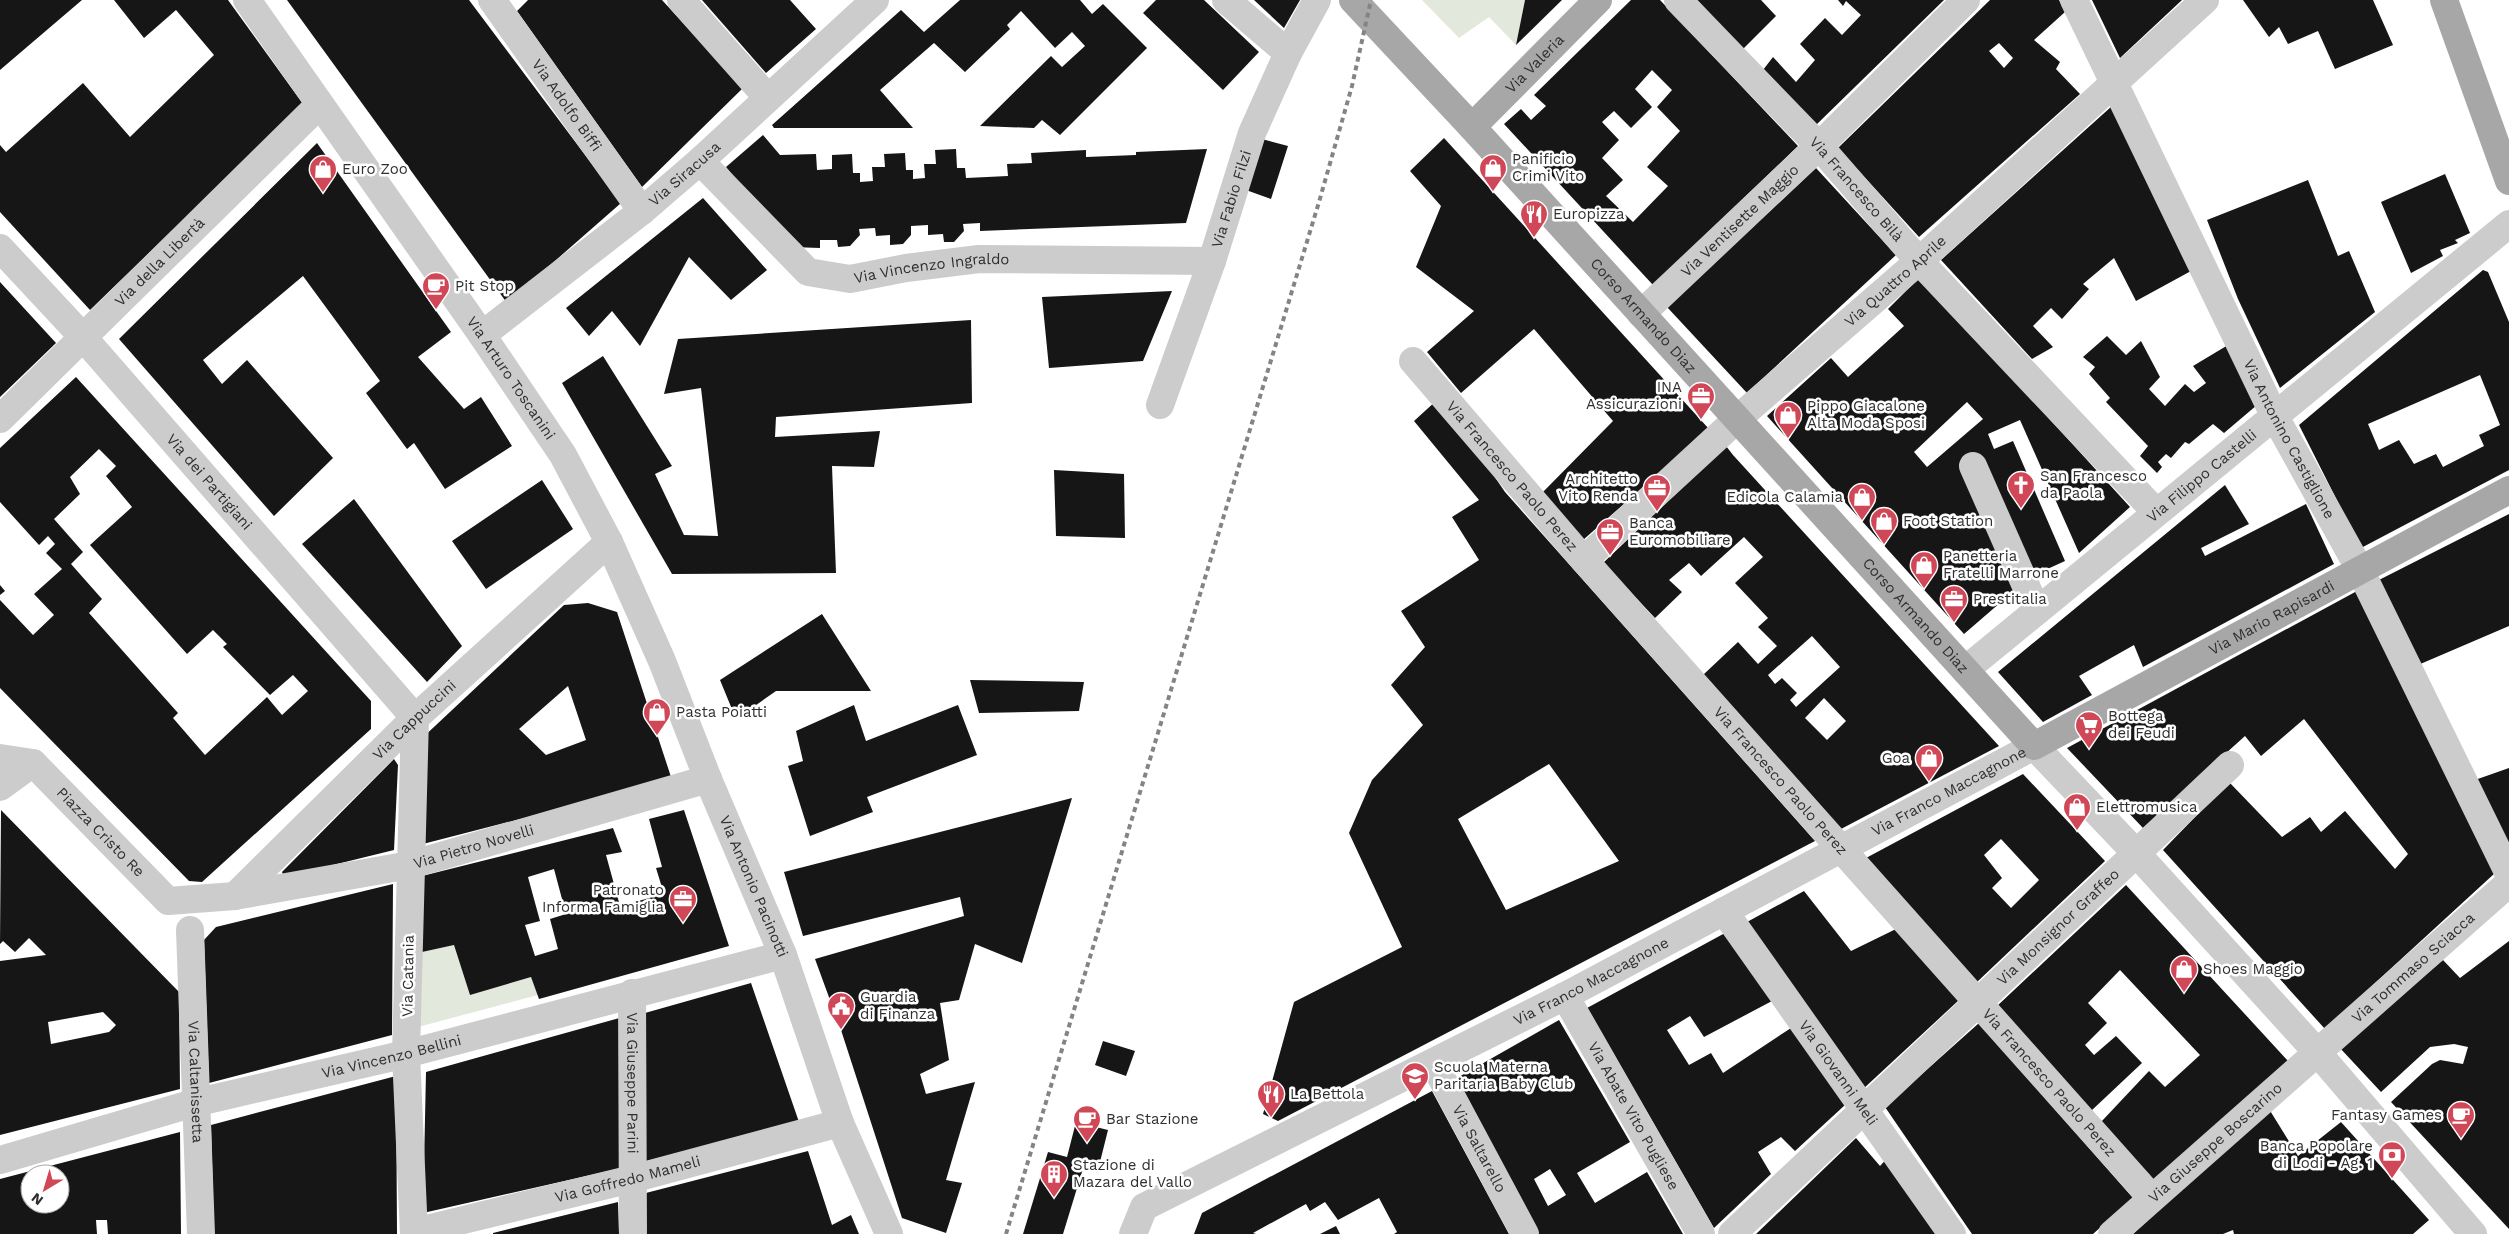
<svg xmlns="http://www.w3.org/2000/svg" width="2509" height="1234" viewBox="0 0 2509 1234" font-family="'Work Sans',sans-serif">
<rect width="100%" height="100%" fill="#fff"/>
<path fill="#e3e8dc" d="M1422,0H1525L1516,45L1489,17L1459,38Z
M454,945L470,995L531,977L538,995L418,1027L422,952Z"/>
<path fill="#161616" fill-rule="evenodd" d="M0,0H82L0,70Z
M114,0H228L303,104L90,310L0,212V145L6,152L83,83L130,137L214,55L176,10L144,38Z
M287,0H469L621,203L507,303Z
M528,0H662L743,88L642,187L517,11Z
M702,0H790L816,29L766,73Z
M960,0H1080L1092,14L1103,4L1147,48L1060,135L1042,120L1034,128L980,126L1051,56L1062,67L1085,46L1072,32L1055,48L1021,11L1007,25L1010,29L965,72L934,43L880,90L913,128H774L772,125L901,10L924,32Z
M1156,0H1204L1259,52L1223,90L1143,13Z
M1254,0H1300L1284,28Z
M1525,0H1562L1516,45Z
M1631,0H1660L1798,146L1653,285L1504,124L1521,109L1531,120L1546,106L1534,95ZM1652,70L1672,90L1657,107L1680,131L1647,167L1668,186L1633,222L1606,196L1623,180L1602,158L1619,140L1602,122L1614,111L1631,128L1652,107L1635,89Z
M1697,0H1761L1776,16L1743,49Z
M1838,0H1944L1815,126L1763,70L1773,57L1796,82L1815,60L1800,44L1825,18L1842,35L1861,15L1846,1L1843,6Z
M1990,0H2059L2065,12L2034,40L2060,62L2056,69L2080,94L1919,237L1838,148ZM1999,43L2013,58L2004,68L1989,51Z
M2092,0H2182L2120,58Z
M2243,0H2373L2393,45L2335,69L2318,31L2288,44L2279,27L2269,37Z
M2112,106L2191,271L2136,301L2114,258L2083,284L2089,289L2062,319L2051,308L2033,326L2053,347L2032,359L1941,260Z
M763,135L780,155L816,154L817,170L832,169V155L852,154L853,173H860V182L873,181L872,167H885L884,154L905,153L906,170H913V179L925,178L924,164H936L935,150L956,149L957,168H965L966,178L1008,176L1007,164L1032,163L1031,153L1086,150V157L1136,155V152L1207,149L1186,223L980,231V223L963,224L964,231L954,242H944L943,234L928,235V225L911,226V235L903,244L890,245V235L876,236L875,228L859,229L860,235L850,246L838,247L837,240H820V248L792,247L726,167Z
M1444,138L1709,429L1583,540L1542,493L1613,421L1534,329L1461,393L1427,352L1474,311L1416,267L1441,206L1410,171Z
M1262,139L1288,146L1271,199L1246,190Z
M317,143L451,332L418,357L464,409L481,397L512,446L445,489L414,443L407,449L366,393L380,381L303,276L203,360L222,384L247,360L333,458L274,516L119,339Z
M1816,168L1896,255L1747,393L1667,307Z
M2445,174L2470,233L2455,240L2458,243L2440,250L2443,256L2411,273L2381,202Z
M2308,180L2338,256L2349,251L2375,312L2280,388L2238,299L2207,220Z
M703,198L767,270L731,300L689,257L640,346L612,311L589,336L566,308Z
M2483,270L2488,272L2509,322V470L2361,548L2299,425ZM2480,375L2500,425L2479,435L2484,446L2443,467L2436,454L2414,464L2399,440L2379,450L2368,424Z
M1920,277L2130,507L2079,553L2020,420L1988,434L1994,449L2013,441L2065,561L2030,577L1964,634L1767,416L1831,358L1848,377L1893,336L1904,326L1888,309ZM1967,402L1983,419L1927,467L1914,452Z
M0,282L56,343L0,397Z
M1172,291L1143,361L1049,368L1042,297Z
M971,320L972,403L776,417L775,437L880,431L874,467L832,466L836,573L672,574L562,383L603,356L672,466L655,474L684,535L718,536L701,388L664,394L678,339Z
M2107,336L2126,355L2141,341L2160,377L2149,389L2165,406L2185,384L2194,392L2206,383L2193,366L2228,345L2257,405L2224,433L2213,424L2189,444L2185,442L2171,458L2166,454L2158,462L2162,467L2157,473L2140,456L2148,446L2106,402L2110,398L2089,374L2095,367L2083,357Z
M76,377L371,701V729L202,882L189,881L0,688V600L33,635L54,615L34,594L62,569L46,553L55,544L48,536L39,545L0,502V448ZM99,449L116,466L106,476L132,507L90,545L187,654L213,630L227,644L223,647L270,695L293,675L308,691L282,715L267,697L205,755L173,718L178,713L89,613L102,599L71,564L83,552L54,519L80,494L70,477Z
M1437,400L1459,425L1505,492L1815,841L1278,1121L1263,1114L1294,1002L1402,947L1349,833L1372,780L1423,725L1391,685L1425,647L1401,611L1479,560L1452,517L1479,500L1414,421ZM1549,764L1619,861L1506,910L1458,819Z
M1726,446L1733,455L1999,746L1841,829L1703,675L1738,642L1758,664L1777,646L1758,627L1768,618L1735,583L1763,557L1744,537L1701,576L1689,563L1669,580L1682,592L1655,618L1603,563ZM1812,636L1840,667L1796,707L1790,700L1797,693L1782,678L1775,684L1768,675ZM1824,698L1846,721L1827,740L1805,718Z
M1054,470L1124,474L1125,538L1056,536Z
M542,480L573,529L486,589L452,541Z
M2225,485L2249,524L2201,548L2205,556L2306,504L2334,564L2143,667L2134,645L2079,676L2092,695L2043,722L1998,672Z
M354,499L462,646L427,682L302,544Z
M2509,514V626L2418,665L2375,582Z
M0,585L5,591L0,595Z
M2357,591L2495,873L2325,1029L2163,850L2229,782L2282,837L2310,817L2321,832L2345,811L2395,869L2408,854L2304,719L2261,756L2245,736L2143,828L2067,748Z
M588,603L617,612L672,780L419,845V741L564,605ZM568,686L586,740L546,755L519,729Z
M822,614L871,691H776L736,719L720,680Z
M970,680L1084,682L1079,711L979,713Z
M854,705L866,741L958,705L977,755L867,797L873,812L810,836L788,766L803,761L796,731Z
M394,759L398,765L394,850L284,877L282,872Z
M2509,768V851L2472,781Z
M2023,774L2105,861L1977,982L1866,858ZM2001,839L2039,880L2011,908L1992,888L2002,878L1984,855Z
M1072,798L1022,963L975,944L959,1000L940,1003L949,1060L920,1074L926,1094L975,1082L946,1180L962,1183L946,1233L902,1218L841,1030L815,959L964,916L960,897L803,936L784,872Z
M1,810L179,992L180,1089L0,1135V961L46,955L29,938L15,952L3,941L0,944ZM103,1012L116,1025L109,1032L51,1044L48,1022Z
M684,810L729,946L539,999L531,977L470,995L454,945L422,952V876L613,828L622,852L606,855L620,906L664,894L656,868L662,867L649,819ZM554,869L566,914L550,919L558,949L535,956L525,925L540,921L528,877Z
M393,884L392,1035L209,1083L204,940L216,927Z
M2126,885L2289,1062L2154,1180L2101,1122L2149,1071L2165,1087L2200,1055L2120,970L2088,1003L2107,1023L2085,1045L2094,1055L2116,1036L2142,1063L2091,1111L1996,1007Z
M1804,891L1851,951L1896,929L1959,1000L1862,1090L1747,922Z
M1725,933L1772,1001L1704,1037L1690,1016L1667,1030L1689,1065L1711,1053L1723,1073L1791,1028L1845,1105L1795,1151L1781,1137L1758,1152L1771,1174L1714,1228L1587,1008Z
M2509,941V1229L2391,1102L2432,1064L2440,1060L2463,1064L2468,1047L2454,1044L2430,1047L2381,1092L2339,1047L2443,960L2460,978Z
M751,983L799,1122L643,1162L645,1013Z
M623,1017L622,1168L423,1213L426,1072Z
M1559,1020L1630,1142L1577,1173L1595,1203L1647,1172L1683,1234H1539L1457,1078ZM1550,1169L1566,1195L1548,1206L1534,1179Z
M1979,1023L2133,1198L2093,1234H1972L1885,1107Z
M1103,1041L1135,1051L1126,1076L1095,1065Z
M396,1076L397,1234H214L211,1125Z
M1432,1091L1509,1234H1394L1397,1232L1379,1198L1338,1220L1325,1202L1310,1211L1306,1204L1253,1233L1256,1234H1194L1202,1213Z
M2269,1109L2298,1156L2341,1122L2429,1220L2413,1234H2234L2233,1230L2223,1234H2133Z
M1076,1122L1108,1130L1099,1166L1085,1162L1063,1234H1023L1048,1152L1067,1157Z
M180,1132L181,1234H108L107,1220H96L97,1234H0V1179ZM30,1174H60V1204H30Z
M1856,1138L1880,1166L1891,1154L1945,1234H1756Z
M808,1151L832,1225L851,1215L859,1234H643L642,1194Z
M618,1202L619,1234H493V1233Z
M1336,1226L1340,1234H1320Z"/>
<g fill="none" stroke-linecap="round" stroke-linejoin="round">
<g stroke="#ccc" stroke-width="28">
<path id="s1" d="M247,0L482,335L563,455L609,542L662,661L708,779L783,955L840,1123L889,1234"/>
<path id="s2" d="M492,0L642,211"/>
<path d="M681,0L767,97"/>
<path d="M1226,0L1288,53"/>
<path id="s3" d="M1678,0L1819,146L1919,261L2156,512"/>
<path id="s4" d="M2074,0L2274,415L2360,570L2509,874"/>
<path id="s5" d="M700,161L808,272L850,279L906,268L979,259L1212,261"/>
<path id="s6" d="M0,248L82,336L415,718L406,1054L414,1234"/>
<path id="s7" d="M1641,314L1819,146L1966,0"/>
<path id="s8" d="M482,335L642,211L700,161L875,0"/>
<path id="s9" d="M1413,361L1584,560L2151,1197"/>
<path id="s10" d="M1160,405L1212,261L1252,133L1288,53L1317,0"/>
<path id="s11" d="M0,419L319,105"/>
<path d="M1973,466L2037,611"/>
<path id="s12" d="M1584,560L1736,420L1919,261L2205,0"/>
<path id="s13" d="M1965,670L2509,224"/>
<path id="s14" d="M0,758L33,763L168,901L235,896L415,718L609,542"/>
<path d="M0,787L33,763"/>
<path id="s15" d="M235,896L410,865L708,779"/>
<path id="s16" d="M1724,911L1952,1234"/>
<path id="s17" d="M190,930L201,1234"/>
<path id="s18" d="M632,993L633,1234"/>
<path id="s19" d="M1565,996L1701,1234"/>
<path id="s20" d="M1434,1064L1525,1234"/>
<path id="s21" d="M0,1160L194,1103L406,1054L783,955"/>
<path id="s22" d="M414,1232L632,1179L840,1123"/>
<path id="s23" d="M1133,1234L1144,1207L1565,996L2034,746L2137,854L2317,1052L2473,1234"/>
<path id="s24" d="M1732,1234L2230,765"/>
<path id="s25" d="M2112,1234L2509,883"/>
</g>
<g stroke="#a7a7a7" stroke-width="28">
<path id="s26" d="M1353,0L1472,127L2034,746L2509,490"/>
<path d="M2444,0L2509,181"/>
<path id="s27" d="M1472,127L1598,0"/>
</g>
<path stroke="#848484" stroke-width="4" stroke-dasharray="5 4" stroke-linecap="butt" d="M1006,1234L1319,202L1352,86L1371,0"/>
</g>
<defs>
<g id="shop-pin" transform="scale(1.4375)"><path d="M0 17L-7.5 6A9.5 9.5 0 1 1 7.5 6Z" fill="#d04757" stroke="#fff"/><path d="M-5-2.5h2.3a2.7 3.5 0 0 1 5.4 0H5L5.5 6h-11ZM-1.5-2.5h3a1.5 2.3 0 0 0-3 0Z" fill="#fff"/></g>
<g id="restaurant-pin" transform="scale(1.4375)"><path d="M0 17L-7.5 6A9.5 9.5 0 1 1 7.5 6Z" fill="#d04757" stroke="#fff"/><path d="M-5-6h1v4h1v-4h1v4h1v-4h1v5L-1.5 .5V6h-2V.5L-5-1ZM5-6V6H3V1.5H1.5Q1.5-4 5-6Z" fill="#fff"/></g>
<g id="cafe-pin" transform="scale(1.4375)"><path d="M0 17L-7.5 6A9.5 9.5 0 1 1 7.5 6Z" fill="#d04757" stroke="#fff"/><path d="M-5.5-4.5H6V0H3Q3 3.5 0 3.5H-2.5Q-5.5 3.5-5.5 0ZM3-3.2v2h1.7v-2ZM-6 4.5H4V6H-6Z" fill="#fff"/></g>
<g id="office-pin" transform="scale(1.4375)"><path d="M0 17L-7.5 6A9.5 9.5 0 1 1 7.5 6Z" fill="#d04757" stroke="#fff"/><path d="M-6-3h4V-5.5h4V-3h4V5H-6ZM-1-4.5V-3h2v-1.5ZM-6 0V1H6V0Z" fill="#fff"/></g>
<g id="church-pin" transform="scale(1.4375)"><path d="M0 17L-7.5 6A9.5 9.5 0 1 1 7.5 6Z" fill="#d04757" stroke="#fff"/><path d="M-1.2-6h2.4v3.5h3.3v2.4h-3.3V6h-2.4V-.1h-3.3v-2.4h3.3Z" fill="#fff"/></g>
<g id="supermarket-pin" transform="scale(1.4375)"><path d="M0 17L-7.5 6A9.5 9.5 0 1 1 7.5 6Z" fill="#d04757" stroke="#fff"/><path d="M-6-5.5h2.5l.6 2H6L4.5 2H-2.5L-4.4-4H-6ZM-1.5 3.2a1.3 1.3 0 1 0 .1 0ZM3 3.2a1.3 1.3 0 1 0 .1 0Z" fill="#fff"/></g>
<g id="civic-pin" transform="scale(1.4375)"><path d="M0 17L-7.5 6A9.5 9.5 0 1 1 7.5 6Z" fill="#d04757" stroke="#fff"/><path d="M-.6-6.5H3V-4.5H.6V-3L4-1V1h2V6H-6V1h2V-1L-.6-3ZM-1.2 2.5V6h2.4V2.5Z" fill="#fff"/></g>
<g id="school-pin" transform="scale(1.4375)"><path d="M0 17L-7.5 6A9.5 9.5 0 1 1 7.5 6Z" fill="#d04757" stroke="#fff"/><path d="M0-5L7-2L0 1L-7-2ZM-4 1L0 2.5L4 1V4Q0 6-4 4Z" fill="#fff"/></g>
<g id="bank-pin" transform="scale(1.4375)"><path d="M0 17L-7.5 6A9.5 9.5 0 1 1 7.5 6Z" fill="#d04757" stroke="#fff"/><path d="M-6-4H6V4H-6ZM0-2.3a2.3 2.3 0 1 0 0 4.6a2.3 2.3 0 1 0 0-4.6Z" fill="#fff"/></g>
<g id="building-pin" transform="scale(1.4375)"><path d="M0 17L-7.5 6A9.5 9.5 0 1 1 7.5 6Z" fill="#d04757" stroke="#fff"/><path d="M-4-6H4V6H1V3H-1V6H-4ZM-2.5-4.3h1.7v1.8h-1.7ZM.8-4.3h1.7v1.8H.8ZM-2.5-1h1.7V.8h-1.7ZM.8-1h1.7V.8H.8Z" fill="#fff"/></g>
</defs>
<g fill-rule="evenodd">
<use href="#shop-pin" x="1493" y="168"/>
<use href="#shop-pin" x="323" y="169"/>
<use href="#restaurant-pin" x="1534" y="214"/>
<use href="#cafe-pin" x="436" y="286"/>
<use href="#office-pin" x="1701" y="396"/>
<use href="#shop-pin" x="1788" y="415"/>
<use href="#church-pin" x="2021" y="485"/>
<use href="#office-pin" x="1657" y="488"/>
<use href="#shop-pin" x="1862" y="497"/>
<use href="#shop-pin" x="1884" y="521"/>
<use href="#office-pin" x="1610" y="532"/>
<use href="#shop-pin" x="1924" y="565"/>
<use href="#office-pin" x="1954" y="599"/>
<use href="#shop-pin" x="657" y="712"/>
<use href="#supermarket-pin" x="2089" y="725"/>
<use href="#shop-pin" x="1929" y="758"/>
<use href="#shop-pin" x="2077" y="807"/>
<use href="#office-pin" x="683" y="899"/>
<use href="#shop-pin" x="2184" y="969"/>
<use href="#civic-pin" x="841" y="1006"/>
<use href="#school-pin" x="1415" y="1076"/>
<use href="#restaurant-pin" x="1271" y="1094"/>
<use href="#cafe-pin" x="2461" y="1115"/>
<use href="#cafe-pin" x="1087" y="1119"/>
<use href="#bank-pin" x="2392" y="1155"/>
<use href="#building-pin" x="1054" y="1174"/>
</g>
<g text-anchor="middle" stroke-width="5" stroke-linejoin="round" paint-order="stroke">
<g font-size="15" fill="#2f2f2f" stroke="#fff">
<text dy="5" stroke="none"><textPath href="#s27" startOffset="89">Via Valeria</textPath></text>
<text dy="5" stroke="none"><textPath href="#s2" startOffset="129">Via Adolfo Biffi</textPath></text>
<text dy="5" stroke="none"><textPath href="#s8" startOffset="259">Via Siracusa</textPath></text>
<text dy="5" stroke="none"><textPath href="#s3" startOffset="260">Via Francesco Bilà</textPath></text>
<text dy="5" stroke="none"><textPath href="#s10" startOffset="218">Via Fabio Filzi</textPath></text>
<text dy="5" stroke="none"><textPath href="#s7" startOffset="136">Via Ventisette Maggio</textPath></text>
<text dy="5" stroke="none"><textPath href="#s11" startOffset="224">Via della Libertà</textPath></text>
<text dy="5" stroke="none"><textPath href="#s5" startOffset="280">Via Vincenzo Ingraldo</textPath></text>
<text dy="5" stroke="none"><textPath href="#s12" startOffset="418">Via Quattro Aprile</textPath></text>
<text dy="5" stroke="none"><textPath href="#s26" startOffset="429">Corso Armando Diaz</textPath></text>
<text dy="5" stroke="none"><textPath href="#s1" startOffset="461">Via Arturo Toscanini</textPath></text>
<text dy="5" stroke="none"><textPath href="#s4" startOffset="489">Via Antonino Castiglione</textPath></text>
<text dy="5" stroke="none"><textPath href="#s13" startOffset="306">Via Filippo Castelli</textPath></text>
<text dy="5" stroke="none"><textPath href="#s9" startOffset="152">Via Francesco Paolo Perez</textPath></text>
<text dy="5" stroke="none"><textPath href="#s6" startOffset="314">Via dei Partigiani</textPath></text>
<text dy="5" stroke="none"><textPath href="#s26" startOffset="834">Corso Armando Diaz</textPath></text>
<text dy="5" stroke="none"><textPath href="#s26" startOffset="1280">Via Mario Rapisardi</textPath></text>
<text dy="5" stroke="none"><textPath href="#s14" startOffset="545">Via Cappuccini</textPath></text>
<text dy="5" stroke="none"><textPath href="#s9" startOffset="558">Via Francesco Paolo Perez</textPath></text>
<text dy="5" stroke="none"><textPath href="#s23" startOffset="935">Via Franco Maccagnone</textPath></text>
<text dy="5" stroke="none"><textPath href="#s14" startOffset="130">Piazza Cristo Re</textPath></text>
<text dy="5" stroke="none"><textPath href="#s15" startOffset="244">Via Pietro Novelli</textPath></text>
<text dy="5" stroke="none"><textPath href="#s1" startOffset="1026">Via Antonio Pacinotti</textPath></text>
<text dy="5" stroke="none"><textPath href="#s24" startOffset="448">Via Monsignor Graffeo</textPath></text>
<text dy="5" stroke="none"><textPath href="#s25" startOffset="402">Via Tommaso Sciacca</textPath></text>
<text transform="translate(408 976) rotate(-89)" y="5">Via Catania</text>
<text dy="5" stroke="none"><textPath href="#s23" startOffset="530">Via Franco Maccagnone</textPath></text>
<text dy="5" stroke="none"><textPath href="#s21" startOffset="405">Via Vincenzo Bellini</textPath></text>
<text dy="5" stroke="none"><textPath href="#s16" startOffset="198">Via Giovanni Meli</textPath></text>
<text dy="5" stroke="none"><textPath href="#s17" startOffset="152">Via Caltanissetta</textPath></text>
<text dy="5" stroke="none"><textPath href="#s9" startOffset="962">Via Francesco Paolo Perez</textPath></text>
<text dy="5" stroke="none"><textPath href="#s18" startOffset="90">Via Giuseppe Parini</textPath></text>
<text dy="5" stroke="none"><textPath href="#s19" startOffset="138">Via Abate Vito Pugliese</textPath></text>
<text dy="5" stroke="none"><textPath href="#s25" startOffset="138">Via Giuseppe Boscarino</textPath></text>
<text dy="5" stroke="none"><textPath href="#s20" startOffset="96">Via Saltarello</textPath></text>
<text dy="5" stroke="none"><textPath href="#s22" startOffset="220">Via Goffredo Mameli</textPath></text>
</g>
<g font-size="15" fill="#2f2f2f" stroke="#fff" text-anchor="start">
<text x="1512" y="164">Panificio<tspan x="1512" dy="17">Crimi Vito</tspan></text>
<text x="342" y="174">Euro Zoo</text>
<text x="1553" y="219">Europizza</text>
<text x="455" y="291">Pit Stop</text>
<text x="1682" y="392" text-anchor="end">INA<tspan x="1682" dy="17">Assicurazioni</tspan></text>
<text x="1807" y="411">Pippo Giacalone<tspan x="1807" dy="17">Alta Moda Sposi</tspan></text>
<text x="2040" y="481">San Francesco<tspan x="2040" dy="17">da Paola</tspan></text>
<text x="1638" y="484" text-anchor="end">Architetto<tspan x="1638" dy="17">Vito Renda</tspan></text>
<text x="1843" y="502" text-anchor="end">Edicola Calamia</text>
<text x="1903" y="526">Foot Station</text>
<text x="1629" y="528">Banca<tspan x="1629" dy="17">Euromobiliare</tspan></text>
<text x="1943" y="561">Panetteria<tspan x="1943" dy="17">Fratelli Marrone</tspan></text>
<text x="1973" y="604">Prestitalia</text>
<text x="676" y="717">Pasta Poiatti</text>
<text x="2108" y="721">Bottega<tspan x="2108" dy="17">dei Feudi</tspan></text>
<text x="1910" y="763" text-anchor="end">Goa</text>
<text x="2096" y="812">Elettromusica</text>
<text x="664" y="895" text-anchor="end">Patronato<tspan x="664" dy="17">Informa Famiglia</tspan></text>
<text x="2203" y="974">Shoes Maggio</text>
<text x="860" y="1002">Guardia<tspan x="860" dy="17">di Finanza</tspan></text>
<text x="1434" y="1072">Scuola Materna<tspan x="1434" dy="17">Paritaria Baby Club</tspan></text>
<text x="1290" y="1099">La Bettola</text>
<text x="2442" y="1120" text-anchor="end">Fantasy Games</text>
<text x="1106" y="1124">Bar Stazione</text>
<text x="2373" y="1151" text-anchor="end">Banca Popolare<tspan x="2373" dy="17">di Lodi - Ag. 1</tspan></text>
<text x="1073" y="1170">Stazione di<tspan x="1073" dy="17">Mazara del Vallo</tspan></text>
</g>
</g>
<g transform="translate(45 1189) rotate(218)"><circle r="24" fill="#ffffff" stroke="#acacac"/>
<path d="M0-4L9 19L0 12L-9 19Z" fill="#d04757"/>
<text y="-8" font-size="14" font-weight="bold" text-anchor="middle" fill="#2f2f2f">N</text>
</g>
</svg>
